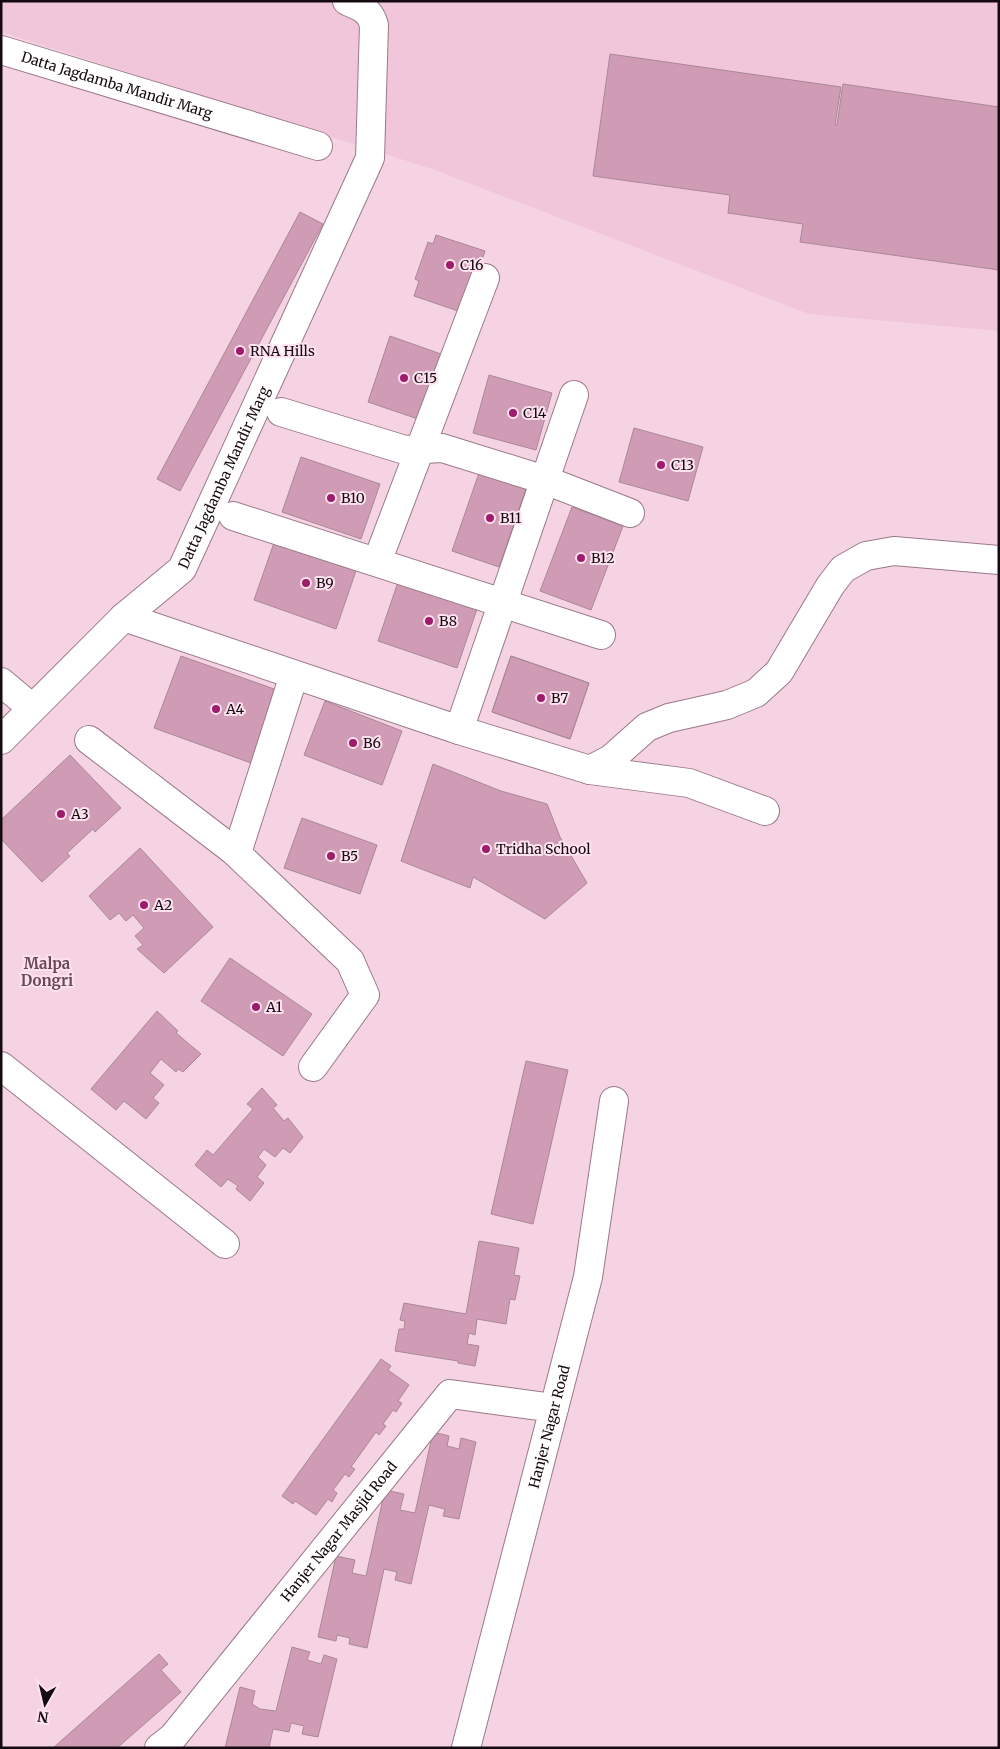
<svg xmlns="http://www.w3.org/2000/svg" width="1000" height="1749" viewBox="0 0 1000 1749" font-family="Merriweather,serif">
<rect width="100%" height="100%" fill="#f6d3e3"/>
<path fill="#f1c6da" d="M1,1H999V331L809,314L435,170L1,32Z"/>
<path fill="#d09cb5" stroke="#a88897" d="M610,54L841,87L835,125H837L843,84L999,107V270L800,242L803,224L728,213L730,195L593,176Z
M300,212L323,224L180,491L157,479Z
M436,235L485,251L464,313L414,296L419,281L415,279L428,242L433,244Z
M390,336L441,354L418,419L368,402Z
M489,375L552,393L536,450L473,433Z
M634,428L703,447L688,501L619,482Z
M301,457L380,484L361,539L282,512Z
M480,470L527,486L499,567L452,551Z
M572,507L623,526L591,610L540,591Z
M276,537L358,565L336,629L254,600Z
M401,573L480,600L457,668L378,641Z
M181,656L277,690L251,763L154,728Z
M511,656L589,683L570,739L492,712Z
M511,656L589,683L570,739L492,712Z
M325,701L402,731L382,785L304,755Z
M70,755L121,808L95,832L93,829L67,853L70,856L42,882L1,839V820Z
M433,764L501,791L547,804L560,837L587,883L545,919L473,877L470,888L401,861Z
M302,818L377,845L360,894L284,868Z
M140,848L213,927L164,973L137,949L143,945L135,936L144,928L133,915L126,921L119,913L110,920L89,896Z
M230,958L312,1014L283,1056L201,1001Z
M157,1011L178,1031L176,1033L201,1054L183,1072L178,1069L176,1072L161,1059L150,1073L164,1085L153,1098L159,1103L146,1119L124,1101L116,1110L91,1089Z
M526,1061L568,1070L533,1224L491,1214Z
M262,1088L277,1105L273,1108L284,1121L288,1118L303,1137L290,1153L283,1148L275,1157L264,1149L258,1157L266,1165L257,1177L264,1183L250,1201L236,1189L238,1186L228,1179L221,1187L195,1165L207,1150L213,1155L253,1109L247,1104Z
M479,1241L519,1248L514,1275L520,1276L515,1300L510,1299L506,1324L477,1319L475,1335L469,1333L467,1344L479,1346L475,1366L458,1363V1361L395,1351L399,1329H404L405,1321L400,1320L404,1303L466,1314Z
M381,1359L391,1366L388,1370L409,1385L398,1401L402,1403L396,1412L393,1410L383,1424L386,1426L379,1435L376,1432L351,1467L355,1469L349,1477L345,1474L333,1490L337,1493L332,1502L328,1499L316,1515L295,1501L293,1504L282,1496Z
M433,1432L449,1436L447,1446L459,1449L461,1438L476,1442L459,1519L443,1516L445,1509L429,1505L411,1584L395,1580L397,1572L384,1569L367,1648L349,1644L350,1638L337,1635L336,1641L318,1637L336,1556L355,1560L352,1573L366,1576L385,1490L404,1494L400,1510L415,1513Z
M292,1647L310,1652L307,1660L321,1664L324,1655L337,1659L318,1737L302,1734L304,1726L291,1723L289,1732L273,1729L269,1748H225L240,1687L255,1691L252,1704L260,1709L276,1711Z
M159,1654L168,1664L161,1670L181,1692L117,1748H53Z"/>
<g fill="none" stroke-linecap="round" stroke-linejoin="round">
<g stroke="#997a88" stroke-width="30">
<g id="minor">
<path id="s1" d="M1,50L318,146"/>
<path d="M281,412L405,450L442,448L545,480L630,513"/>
<path d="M233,516L601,635"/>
<path d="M377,562L485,278"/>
<path d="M124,617L459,730L590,770L611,759L647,727L669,718L727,705L756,693L779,672L830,586L843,569L866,556L894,551L999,560"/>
<path d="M1,682L32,708"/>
<path d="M459,730L574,395"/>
<path id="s2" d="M1,740L124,617L182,569L370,158L374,25C370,10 361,7 347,1"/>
<path d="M89,740L234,851L350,961L365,995L313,1067"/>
<path d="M590,770L689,783L765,811"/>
<path d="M237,853L294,675"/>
<path d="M1,1066L225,1244"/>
<path id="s3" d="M159,1748L173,1737L450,1394L554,1408"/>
<path id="s4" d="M466,1748L588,1277L614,1101"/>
</g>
</g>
<use href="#minor" stroke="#fff" stroke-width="28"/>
</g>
<g fill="#9f1c6c" stroke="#ffe2ef" stroke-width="2">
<circle cx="450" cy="265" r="5"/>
<circle cx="240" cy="351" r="5"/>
<circle cx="404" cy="378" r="5"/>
<circle cx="513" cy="413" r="5"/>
<circle cx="661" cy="465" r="5"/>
<circle cx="331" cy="498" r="5"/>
<circle cx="490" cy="518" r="5"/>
<circle cx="581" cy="558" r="5"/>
<circle cx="306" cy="583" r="5"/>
<circle cx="429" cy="621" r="5"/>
<circle cx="541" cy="698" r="5"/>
<circle cx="216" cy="709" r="5"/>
<circle cx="353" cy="743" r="5"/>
<circle cx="61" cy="814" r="5"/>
<circle cx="486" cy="849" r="5"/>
<circle cx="331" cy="856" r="5"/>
<circle cx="144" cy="905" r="5"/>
<circle cx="256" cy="1007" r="5"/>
</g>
<g text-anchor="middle" stroke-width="4" stroke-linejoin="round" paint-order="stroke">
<g font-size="14" fill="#150a10" stroke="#ffe2ef">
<text dy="5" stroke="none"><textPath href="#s1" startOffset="121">Datta Jagdamba Mandir Marg</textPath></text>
<text dy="5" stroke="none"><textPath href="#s2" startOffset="350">Datta Jagdamba Mandir Marg</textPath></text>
<text dy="5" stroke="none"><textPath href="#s4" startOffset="332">Hanjer Nagar Road</textPath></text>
<text dy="5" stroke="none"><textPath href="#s3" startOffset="282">Hanjer Nagar Masjid Road</textPath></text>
</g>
<g font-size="14" fill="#150a10" stroke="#ffe2ef" text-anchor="start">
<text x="460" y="270">C16</text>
<text x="250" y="356">RNA Hills</text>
<text x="414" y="383">C15</text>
<text x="523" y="418">C14</text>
<text x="671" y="470">C13</text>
<text x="341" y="503">B10</text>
<text x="500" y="523">B11</text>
<text x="591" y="563">B12</text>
<text x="316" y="588">B9</text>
<text x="439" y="626">B8</text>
<text x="551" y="703">B7</text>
<text x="226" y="714">A4</text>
<text x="363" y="748">B6</text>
<text x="71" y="819">A3</text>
<text x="496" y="854">Tridha School</text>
<text x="341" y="861">B5</text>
<text x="154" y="910">A2</text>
<text x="266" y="1012">A1</text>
</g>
<g font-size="15" font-weight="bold" fill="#664a57" stroke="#ffe2ef">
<text x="47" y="969">Malpa<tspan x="47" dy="17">Dongri</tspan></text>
</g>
</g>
<rect width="1000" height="1749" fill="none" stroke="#150a10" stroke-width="5"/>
<g transform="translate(45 1704) rotate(188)" stroke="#ffe2ef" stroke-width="4" paint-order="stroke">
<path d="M0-4L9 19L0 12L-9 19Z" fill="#150a10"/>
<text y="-8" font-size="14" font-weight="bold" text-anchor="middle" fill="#150a10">N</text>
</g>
</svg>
